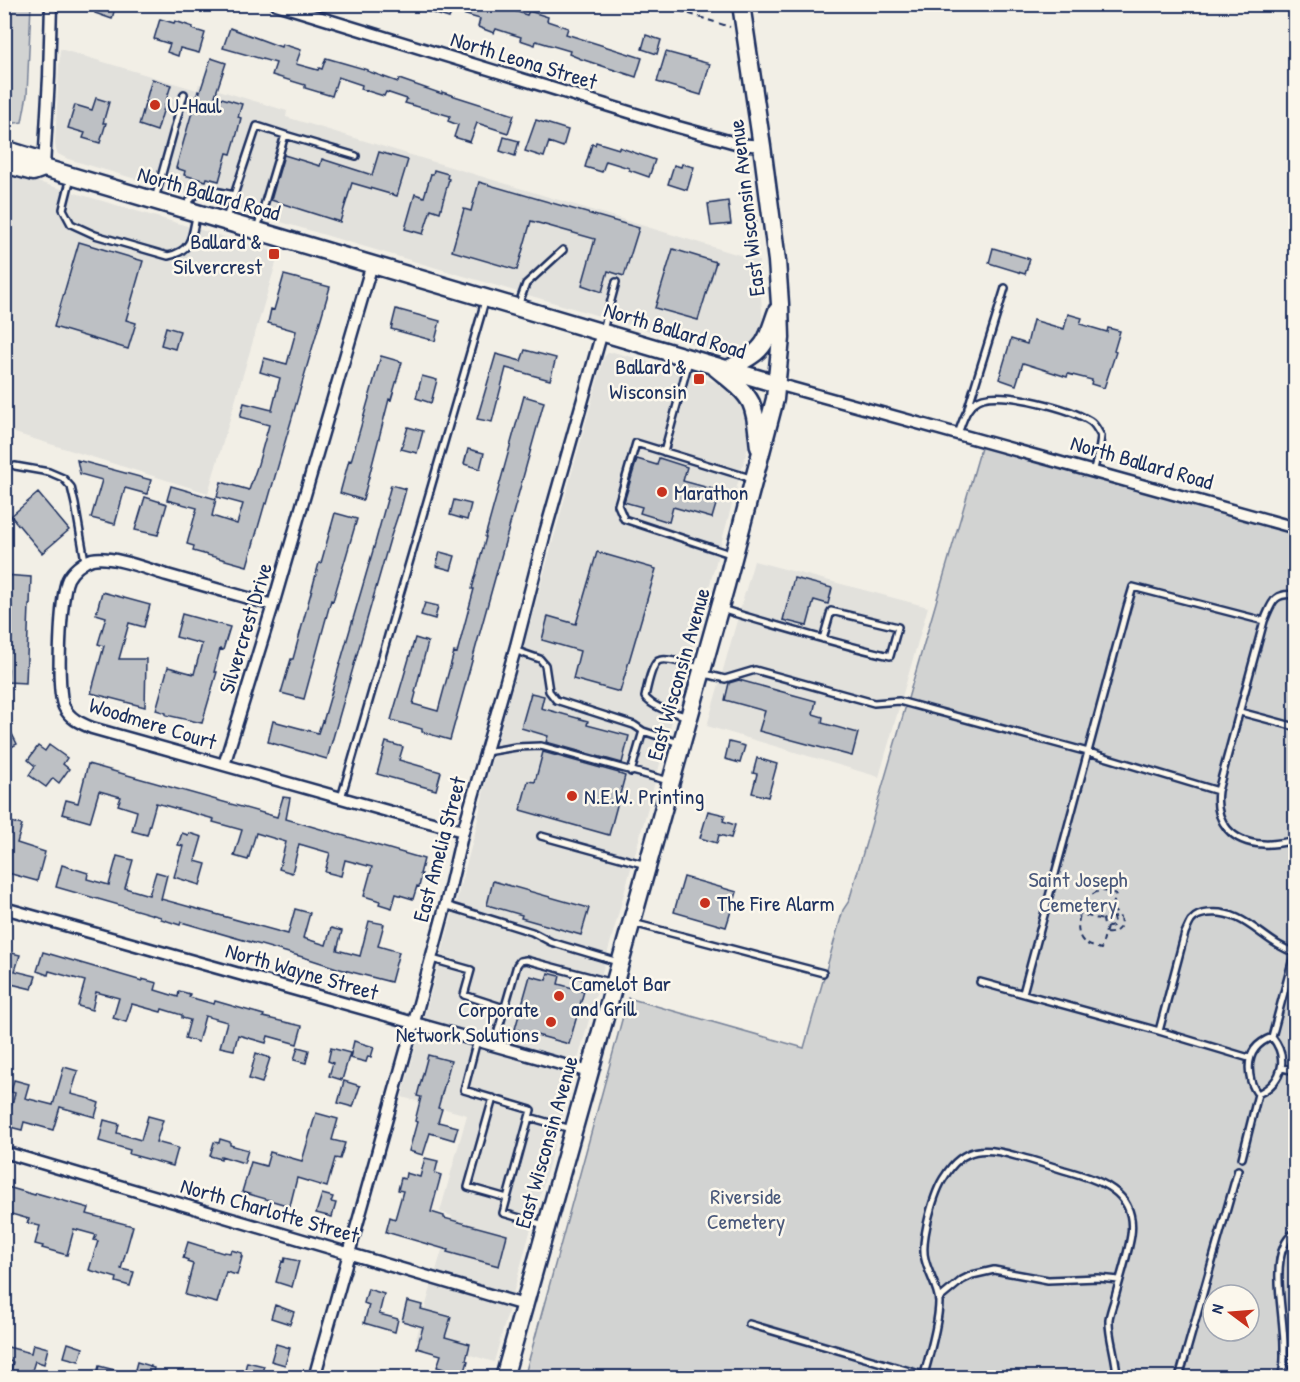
<svg xmlns="http://www.w3.org/2000/svg" width="1300" height="1382" viewBox="0 0 1300 1382" font-family="'Patrick Hand',sans-serif">
<rect width="100%" height="100%" fill="#f2efe6"/>
<filter id="ink" filterUnits="userSpaceOnUse"><feTurbulence type="fractalNoise" baseFrequency=".0167" numOctaves="2"/><feDisplacementMap in="SourceGraphic" scale="12" xChannelSelector="R" yChannelSelector="G"/><feConvolveMatrix kernelMatrix="1 2 1 2 8 2 1 2 1" color-interpolation-filters="sRGB"/></filter>
<g filter="url(#ink)">
<path fill="#e2e1dc" d="M60,49L197,90L199,84L287,111L286,117L759,261L763,327L757,340L746,349L735,353H724L68,159L58,154L56,150L55,143Z
M4,172L279,253L208,493L5,430Z
M613,352L676,369L727,386L744,402L751,436L494,1362L416,1339L452,1216L440,1212L467,1115L402,1097L475,833L484,789L604,357L608,353Z
M754,561L928,607L879,777L707,726Z"/>
<path fill="#d2d3d2" stroke="#768198" stroke-width="1.5" fill-rule="evenodd" d="M4,5H31L27,95L22,122L8,124L4,121Z
M983,441L1295,528V1377L524,1378L628,998L804,1048L843,910L849,901ZM1213,1295H1249V1331H1213Z"/>
<path fill="#bdc0c4" stroke="#1b2f5e" stroke-width="1.5" d="M98,4H116L112,19L95,13Z
M413,4H492L527,15L529,11L548,17L547,21L568,28L566,34L642,58L636,77L581,59L569,54L570,51L536,41L535,45L520,40L521,37L496,29L494,33L478,27L480,19L452,11L449,18L413,7Z
M160,19L174,23L175,21L193,27L192,29L205,33L199,53L180,48L178,56L167,52L170,44L154,39Z
M230,28L281,47L282,44L301,50L296,64L318,70L319,68L322,69L326,58L368,70L367,71L398,82L399,79L442,94V92L514,115L508,133L477,123L470,142L454,137L458,125L448,121L450,116L405,103L407,99L386,92L384,96L361,89L362,85L338,77L332,96L305,88V85L272,75L276,63L223,48Z
M646,35L661,40L657,54L642,49Z
M666,52L710,64L701,95L657,82Z
M211,58L226,63L215,96L242,104L238,117L241,118L237,134L231,154L227,153L219,181L207,178L206,181L184,175L185,171L176,168L198,91L200,92Z
M152,79L171,85L157,131L139,125Z
M96,98L109,102L103,123H106L100,143L83,138L85,133L68,128L75,105L92,110Z
M536,120L568,130L563,147L549,142L544,157L525,151Z
M504,137L519,141L515,156L500,151Z
M596,142L619,149V147L655,160L649,177L629,170V168L606,161L602,172L585,167L592,144L595,145Z
M379,152L408,160L397,196L352,183L340,222L271,200L284,155L320,166L322,159L372,175Z
M682,164L694,167L687,190L668,184L674,165L681,167Z
M434,170L448,174L447,178L449,179L440,212L431,209L423,234L405,229L415,194L424,197L431,174H433Z
M479,182L639,228L624,276L608,271L602,292L582,285L595,239L531,221L517,270L452,251L464,209L471,211Z
M728,201L731,224L711,226L708,204Z
M79,242L143,261L126,320L136,323L128,349L54,327Z
M993,248L1030,259L1025,274L989,263Z
M673,249L716,262L698,320L655,308Z
M284,275L330,287L267,504L265,503L247,566L193,551L194,546L187,544L197,508L167,500L171,486L216,499L212,516L237,524L243,504L217,497L221,482L249,490L258,464L269,425L240,417L244,403L272,410L280,378L260,372L264,358L287,364L296,331L268,323L271,309L274,310Z
M396,309L440,321L435,341L391,329Z
M1068,314L1082,318L1080,324L1107,332L1108,328L1120,331L1114,351L1116,352L1104,388L1091,384L1092,380L1068,374L1067,377L1023,363L1016,385L999,379L1011,339L1027,344L1033,320L1064,329Z
M166,327L180,331L175,349L161,345Z
M525,350L556,358L550,380L506,368L492,422L477,419L496,354L521,361Z
M381,356L402,362L391,400L389,399L363,500L340,493L349,460L351,461Z
M422,376L437,380L431,403L416,398Z
M524,396L544,402L450,740L422,732V729L391,720L415,638L428,642L415,692L416,693L413,704L438,711L454,652L457,653L474,589H472L486,537H485Z
M408,427L423,431L417,453L401,449Z
M468,449L484,453L480,469L464,464Z
M659,458L687,467L683,481L720,491L712,518L673,507L669,522L640,513L642,507L624,502L637,459L657,465Z
M77,460L151,480L147,494L125,488L115,524L91,518L102,480L80,474Z
M391,485L406,489L399,515H398L390,539L327,759L268,742L273,721L318,733L322,721L323,722L374,547Z
M38,493L69,530L42,553L11,516Z
M145,497L167,504L158,535L135,530Z
M454,500L471,504L467,520L450,515Z
M335,513L357,519L333,601L331,600L304,699L281,693L291,659H293L319,563H321Z
M440,552L455,556L451,570L436,566Z
M597,552L656,569L620,692L573,679L580,651L542,640L548,616L576,624Z
M4,575L31,577L30,605H29L26,683L7,682L8,669H4Z
M794,578L832,588L828,604L814,600L807,626L783,620Z
M102,592L150,605L144,627L129,623L119,659H146L145,707L91,693L104,646L98,644L106,617L96,614Z
M425,603L438,606L435,619L421,615Z
M182,614L230,627L223,650L220,649L214,672H217L202,723L166,715V713L156,710L168,667L194,674L202,644L176,637Z
M739,680L816,701L813,714L823,717L822,723L858,733L852,756L759,731L765,711L725,700L729,683Z
M531,693L544,696L541,708L588,721L587,725L629,736L622,763L546,742L548,736L521,728Z
M4,718L17,744L4,751Z
M386,742L403,747L399,760L441,772L436,790L377,774Z
M729,742L745,746L740,763L725,759Z
M49,745L67,758L63,764L69,769L59,783L53,778L46,787L29,775L35,766L28,760L38,746L45,751Z
M543,752L619,773V774L625,776L609,835L520,810L528,781L535,782Z
M757,758L777,764L768,797L752,793L757,774L753,773Z
M88,764L277,817L283,797L290,798L286,819L424,859L420,874H422L419,887L417,886L413,899L396,894L392,908L379,904L380,901L364,896L372,867L345,860L341,876L325,872L330,853L299,844L292,873L279,869L286,842L256,833L248,860L234,856L242,830L213,822L214,819L156,803L147,835L132,831L137,811L118,805L121,797L99,791L90,822L62,814L66,800L78,803Z
M708,811L725,815L723,821L735,825L731,838L719,835L717,843L700,838Z
M4,820L22,825L17,843L45,852L37,881L4,872Z
M182,833L188,835L189,833L202,837L195,861L206,864L200,885L174,877L183,846L178,845Z
M117,856L133,860L125,888L149,895L156,872L167,875L161,899L288,934L295,909L310,913L303,938L326,945L331,928L342,931L337,950L360,956L369,921L384,924L378,946L399,952L391,982L340,969L306,958L181,922L180,925L161,919V917L56,887L62,865L88,873L87,879L109,885Z
M684,877L737,892L726,927L674,912Z
M493,881L589,908L581,935L521,918L522,915L487,905Z
M4,951L20,955L15,971L36,976L32,989L11,984L8,997L4,996Z
M43,952L142,981V979L157,983L155,990L178,997L179,991L190,994L189,997L214,1004L215,1001L264,1015L263,1017L302,1026L297,1044L268,1036L266,1043L238,1035L234,1050L220,1047L227,1022L205,1016L198,1042L185,1038L190,1020L182,1018V1015L162,1009L161,1012L132,1004L126,1022L113,1018L119,998L96,992L92,1010L78,1006L85,981L49,971L48,975L37,971Z
M548,973L560,976L558,984L584,991L569,1044L515,1029L530,976L546,980Z
M354,1041L374,1047L371,1057L368,1056L366,1062L350,1058Z
M298,1047L309,1050L306,1063L294,1060Z
M331,1048L350,1053L342,1080L329,1076L333,1063L328,1061Z
M256,1053L270,1058L262,1083L249,1079Z
M428,1055L451,1061L438,1108L442,1109L438,1122L458,1127L454,1140L430,1133L423,1155L409,1151L417,1122L415,1121L421,1097L417,1096Z
M64,1067L78,1071L71,1094L91,1099V1100L99,1103L95,1117L60,1107L53,1130L24,1122L22,1130L6,1126L15,1093L11,1092L14,1080L29,1084L25,1098L53,1105Z
M344,1081L360,1086L353,1107L338,1103Z
M316,1113L338,1119L332,1140L345,1143L340,1159L335,1158L327,1187L297,1178L290,1206L242,1192L251,1162L266,1166L270,1152L302,1161Z
M148,1116L163,1120L156,1142L178,1148L173,1166L129,1154L130,1150L99,1141L104,1120L119,1124L117,1133L141,1140Z
M220,1139L230,1142V1145L248,1150L244,1163L221,1156V1159L210,1156L214,1142L219,1143Z
M425,1158L438,1161L435,1173L441,1175L431,1212L444,1216V1218L507,1235L499,1266L447,1252L448,1250L386,1232L390,1217L395,1219L403,1191L398,1190L401,1178L405,1179L406,1173L420,1177Z
M4,1186L35,1195L36,1193L89,1208L87,1214L133,1226L121,1269L134,1272L130,1286L116,1282L117,1278L89,1270L98,1241L94,1240L96,1235L74,1229L67,1255L42,1248L43,1246L35,1244L40,1226L27,1223L29,1219L4,1212Z
M322,1194L333,1197L331,1202L336,1203L332,1217L316,1213Z
M188,1242L223,1253L224,1252L230,1253L231,1250L242,1253L241,1257H242L237,1275L226,1272L217,1303L185,1295L193,1264L187,1262L188,1260L183,1258Z
M285,1258L299,1261L292,1287L276,1282L282,1261L284,1262Z
M368,1289L384,1294L379,1314L398,1319L395,1332L364,1323L369,1305L364,1303Z
M407,1301L422,1305L421,1309L451,1317L445,1337L470,1344L466,1360L468,1361L464,1375L437,1367L441,1355L417,1348L423,1327L402,1321Z
M275,1305L294,1312L290,1324L271,1318Z
M68,1343L83,1348L79,1361L64,1357Z
M33,1344L48,1348L44,1364L35,1361L30,1377H9L13,1362L4,1360V1346L31,1353Z
M276,1344L290,1348L285,1365L271,1361Z
M137,1362L151,1366L150,1367L154,1368L152,1377H133Z
M247,1362L264,1366L260,1377H243Z
M99,1366L130,1374L129,1377H96Z"/>
<g fill="none" stroke-linecap="round" stroke-linejoin="round">
<g stroke="#1b2f5e" stroke-width="10">
<path id="lane" d="M71,177L63,209L71,224L95,235L168,256C192,251 192,237 196,216
M234,195L257,126L285,135L356,156
M155,199L184,94
M185,207C199,185 211,190 234,195L226,218
M257,229L285,135
M518,306L526,284L563,250
M603,330L616,282
M968,408L1005,288
M958,434C963,420 967,403 983,398C1007,392 1069,408 1090,421C1095,424 1098,431 1101,436L1099,451L1093,472
M664,452L689,361
M15,466L49,472L63,478L71,487L75,504L85,561
M733,555L624,519L618,505L636,443L750,478
M1296,595C1273,592 1272,603 1264,621L1218,791C1214,822 1232,843 1263,844C1274,845 1285,842 1296,840
M721,609C777,626 833,643 890,656L898,627L831,611L823,639
M514,650L540,659L545,665L549,691L556,700L634,725L643,731L631,772
M705,674L725,679L755,670L874,703L899,701L1088,752L1218,791
M1240,712L1296,727
M688,717C674,712 654,709 645,697C647,688 651,666 658,661C666,656 692,666 701,669
M643,731L679,743
M486,752L516,747L541,746L669,781
M341,798L485,301
M541,836L646,865
M445,905L532,932L551,942L618,962
M633,923L823,973
M432,959L471,970L464,995L504,1008
M980,982L1159,1031L1249,1058
M1023,993L1127,607L1133,587L1264,621
M1159,1031L1185,933C1187,929 1189,924 1191,921C1196,915 1201,914 1208,913C1246,909 1263,943 1296,953
M1272,1037C1289,1058 1283,1082 1258,1094C1254,1090 1253,1087 1251,1081C1246,1061 1251,1045 1272,1037Z
M1272,1037L1295,951
M477,1040L464,1090L531,1110L503,1213L544,1225
M494,1045L517,965L520,961L526,960L613,983
M1282,1068L1296,1071
M493,1098L468,1187L507,1198
M529,1117L571,1129
M1242,1158L1258,1094
M939,1299L962,1280L972,1275L994,1270L1048,1280L1098,1278L1119,1280
M749,1324L933,1378
M1283,1372H1296
M923,1378C929,1357 939,1323 939,1302C938,1287 928,1273 925,1259C920,1241 934,1191 945,1176C963,1146 986,1147 1016,1156C1032,1160 1048,1165 1064,1170C1099,1180 1137,1191 1131,1235C1128,1255 1119,1281 1114,1301C1112,1307 1110,1313 1109,1319C1108,1337 1117,1358 1117,1378
M1179,1378L1238,1170
M1280,1378C1285,1369 1284,1359 1284,1350C1285,1320 1272,1271 1284,1246C1286,1240 1291,1235 1296,1231"/>
</g>
<g stroke="#1b2f5e" stroke-width="15">
<path id="street" d="M276,4L678,127L739,144L762,146
M44,167L49,77L51,4
M777,384L1296,528
M273,605C238,595 203,585 167,575C147,569 112,555 92,559C82,562 72,571 68,579C60,596 56,691 64,707C70,719 80,723 92,728L391,812L463,831
M224,765L273,605L372,264
M4,908L589,1072
M4,1152L524,1305
M314,1378L414,1022L448,896L463,831L516,646L545,533L602,332"/>
</g>
<g stroke="#1b2f5e" stroke-width="21">
<path id="secondary" d="M4,149L37,159L44,168L777,384
M4,164L33,172L44,168
M716,368C728,378 744,389 751,403C757,416 757,432 759,447
M728,369C740,362 756,356 764,343C770,334 773,321 777,311
M504,1378L726,585L775,399L781,338L780,304L777,261L762,146L741,4"/>
</g>
<path stroke="#1b2f5e" stroke-width="2" stroke-dasharray="6 4.5" stroke-linecap="butt" d="M659,4L730,27
M750,232L757,221
M1055,908L1103,920
M1113,918L1110,916L1105,917L1103,920L1104,925L1109,927L1113,926L1114,922L1113,918L1118,914
M1107,927L1101,949C1095,947 1088,946 1083,941C1071,929 1083,891 1102,891C1107,891 1112,893 1116,894L1110,916
M1106,933C1112,934 1116,932 1120,927C1122,920 1120,914 1113,911"/>
<use href="#lane" stroke="#fbf7ec" stroke-width="5"/>
<use href="#street" stroke="#fbf7ec" stroke-width="10"/>
<use href="#secondary" stroke="#fbf7ec" stroke-width="16"/>
</g>
</g>
<g fill="#c8321e" stroke="#fbf7ec" stroke-width="2">
<circle cx="155" cy="105" r="6"/>
<rect x="268" y="248" width="12" height="12" rx="3"/>
<rect x="693" y="373" width="12" height="12" rx="3"/>
<circle cx="662" cy="492" r="6"/>
<circle cx="572" cy="796" r="6"/>
<circle cx="705" cy="903" r="6"/>
<circle cx="559" cy="996" r="6"/>
<circle cx="551" cy="1022" r="6"/>
</g>
<g text-anchor="middle" stroke-width="5" stroke-linejoin="round" paint-order="stroke">
<g font-size="22" fill="#1b2f5e" stroke="#fbf7ec">
<text transform="translate(524 60) rotate(17)" y="8">North Leona Street</text>
<text transform="translate(209 193) rotate(16)" y="8">North Ballard Road</text>
<text transform="translate(746 208) rotate(-97)" y="8">East Wisconsin Avenue</text>
<text transform="translate(675 330) rotate(17)" y="8">North Ballard Road</text>
<text transform="translate(1142 462) rotate(16)" y="8">North Ballard Road</text>
<text transform="translate(245 628) rotate(-73)" y="8">Silvercrest Drive</text>
<text transform="translate(678 674) rotate(-74)" y="8">East Wisconsin Avenue</text>
<text transform="translate(153 723) rotate(17)" y="8">Woodmere Court</text>
<text transform="translate(439 849) rotate(-75)" y="8">East Amelia Street</text>
<text transform="translate(302 971) rotate(16)" y="8">North Wayne Street</text>
<text transform="translate(546 1142) rotate(-74)" y="8">East Wisconsin Avenue</text>
<text transform="translate(270 1210) rotate(16)" y="8">North Charlotte Street</text>
</g>
<g font-size="22" fill="#1b2f5e" stroke="#fbf7ec" text-anchor="start">
<text x="167" y="113">U-Haul</text>
<text x="262" y="249" text-anchor="end">Ballard &amp;<tspan x="262" dy="25">Silvercrest</tspan></text>
<text x="687" y="374" text-anchor="end">Ballard &amp;<tspan x="687" dy="25">Wisconsin</tspan></text>
<text x="674" y="500">Marathon</text>
<text x="584" y="804">N.E.W. Printing</text>
<text x="717" y="911">The Fire Alarm</text>
<text x="571" y="991">Camelot Bar<tspan x="571" dy="25">and Grill</tspan></text>
<text x="539" y="1017" text-anchor="end">Corporate<tspan x="539" dy="25">Network Solutions</tspan></text>
</g>
<g font-size="22" fill="#49587b" stroke="#fbf7ec">
<text x="1078" y="887">Saint Joseph<tspan x="1078" dy="25">Cemetery</tspan></text>
<text x="746" y="1204">Riverside<tspan x="746" dy="25">Cemetery</tspan></text>
</g>
</g>
<rect width="1300" height="1382" fill="none" stroke="#fbf7ec" stroke-width="24"/>
<rect x="12" y="12" width="1276" height="1358" fill="none" stroke="#1b2f5e" stroke-width="2" filter="url(#ink)"/>
<g transform="translate(1231 1313) rotate(286)"><circle r="28" fill="#fbf7ec" stroke="#a1a7b3" stroke-width="1.5"/>
<path d="M0-4.5L10 22L0 15L-10 22Z" fill="#c8321e"/>
<text y="-9" font-size="16" font-weight="bold" text-anchor="middle" fill="#1b2f5e">N</text>
</g>
</svg>
